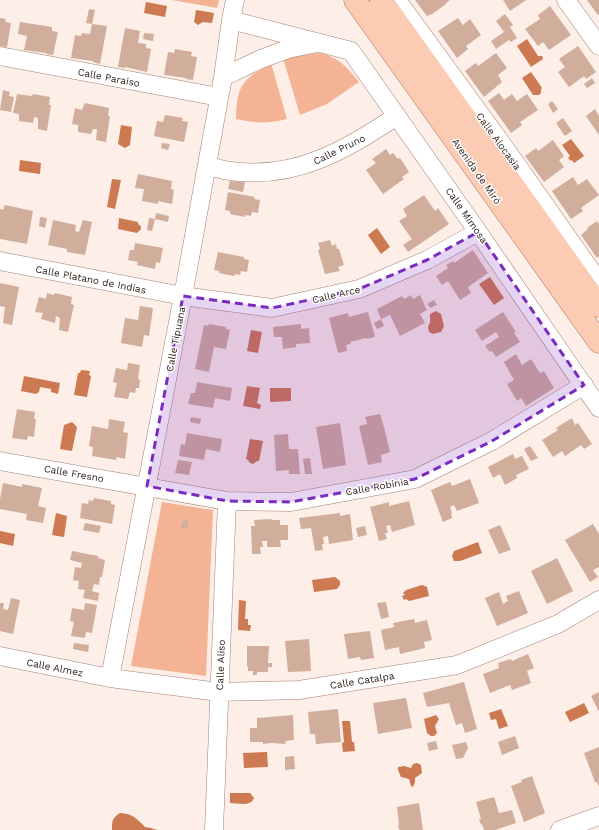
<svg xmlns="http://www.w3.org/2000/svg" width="599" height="830" viewBox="0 0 599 830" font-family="'Work Sans',sans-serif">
<rect width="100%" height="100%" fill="#fdeee7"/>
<path fill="#f4b395" d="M172,0H219L217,8Z
M322,53C341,60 346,66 359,82L327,104L300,115L283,58L305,54Z
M271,63L287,119C268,124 255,123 236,119C237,85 242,80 271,63Z
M162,502L213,510L206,676L131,666Z"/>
<path fill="#cd7a52" d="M146,2L167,6L165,17L144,13Z
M196,10L214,13L212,23L203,22L198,25L194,22Z
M527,39L538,56H542L543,59L531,67L517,46Z
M531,72L542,88L541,89V93L539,95H533L522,78Z
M121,125L132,127L130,145L125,148L118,144Z
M571,139L584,156L574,163L572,160L571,161L568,158L570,156L562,145Z
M20,160L41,163L40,174L19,171Z
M112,179L121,180L115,209L107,207Z
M119,218L138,222V224L141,226V229L137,233L118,229Z
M377,228L390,247L381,254L368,235Z
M490,277L504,298L494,305L479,284Z
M436,311L441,314L444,326L441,332L433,334L429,332L428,327L430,322V314Z
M251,330L262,332L258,353L247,351Z
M81,370L90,371L89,375L91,376L87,397L74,395L78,373H80Z
M24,376L60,383L58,394L51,392V389L40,387L39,392L36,394L21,391Z
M247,386L260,388L257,403L261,405L260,409L243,406Z
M270,388H291V401L270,402Z
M72,422L77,427L72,451L60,449L64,425Z
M250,439L263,441L259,461H257L253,464L250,463L248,460L246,459Z
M56,513L67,516L64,537L52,535Z
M0,531L15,534L13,546L0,543Z
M478,542L482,553L460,561H454L452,556L454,551Z
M335,577L340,581V585L337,589L314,592L312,580Z
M422,585L427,587L429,596L409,601L406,599L404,600L402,596L405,595L403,593L406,590Z
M239,600L246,601L245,619H248V625H251L250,631L238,630Z
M584,703L589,713L570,722L565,712Z
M501,709L508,726L499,729L496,719L491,720L489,713Z
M436,715L439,719L435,726L437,733L434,736H431L427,733L424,719Z
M342,721H350L352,742H354L355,751L343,752L342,743L344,742Z
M267,752L268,767L244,768L243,753Z
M417,763L421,765L422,773L415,778V782L413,787L411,786L409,779L401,777L398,770V767L404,766L411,768L413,764Z
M230,793H250L254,798C251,807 238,803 230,803Z
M120,813C133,814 136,818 145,827L151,828L157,830H112C112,821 112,818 120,813Z"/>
<path fill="#d1ad9c" d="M415,0H450L446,3V4L431,15V14L427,16Z
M503,0H526L510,11Z
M587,0H599V15H598Z
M550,6L571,35L549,50L543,42L538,46L525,29L540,19L538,15Z
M89,9L95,10L92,24L86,23Z
M505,14L513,25L510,27L517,38L511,42L509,40L496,49L491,41L504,32L496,21Z
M0,18L6,19L5,22L11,23L7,47L0,46Z
M458,18L463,25L470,19L481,35L466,46L468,49L457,58L438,31Z
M20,22L52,27V31L58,32L53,55L46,54V53L24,50L27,36L18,34Z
M92,24L107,26L100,64L93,62V61L71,58L75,35L81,36L82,33L90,34Z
M125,28L140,31L138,43L146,44V48L151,49L147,72L125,67V68L118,67Z
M144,33L154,34L153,41L143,39Z
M578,46L596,72L586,79L584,76L569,87L558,72L565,67L559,59Z
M175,49L192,52L191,56L197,57L193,80L186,79V78L164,75L168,52L174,53Z
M496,53L507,68L498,75L502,82L484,97L465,71L476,63L478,66Z
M592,78L595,83L587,88L584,84Z
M3,90L10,92L9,96L14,97L11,112L0,110Z
M499,93L504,100L512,94L517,101L527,94L538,110L520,122L522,125L511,133L488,101Z
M17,94L32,96L33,94L50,97L49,105H51L47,131L38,129V118L34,117L33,123L19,121V114L13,113Z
M552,101L558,109L553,113L548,104Z
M85,103L109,108L108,116H110L106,142L96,140L97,129H93L91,134L78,132V125L72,124L75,108L82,110Z
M595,109L599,116V135L586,116Z
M165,115L183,118L182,121L188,122L184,142L154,136L157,121L163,122Z
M563,118L572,131L565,136L556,123Z
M553,140L564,156L559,160L564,167L544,182L525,156L536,148L538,151Z
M162,143L170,144L168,150L161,148Z
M386,149L390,155L393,153L398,159L400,158L409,172L402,177L404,179L383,194L366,170L376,163L372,159Z
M138,174L172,181L171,189L174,190L172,204L158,201V204L142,201L144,189L135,188Z
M573,177L578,185L587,179L599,195L581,208L583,211L571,219L552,191Z
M230,181L245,182L243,192L228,189Z
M228,192L255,197L254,199L260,200L258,213L252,212L251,216L245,215V217L230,214V211L225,210Z
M424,195L435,211L438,208L449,224L408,252L403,245L412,239L399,221L407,216L403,209Z
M5,205L33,211L27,244L0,239V209L3,210Z
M156,213L169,216L168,222L155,219Z
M40,217L47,218L45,228L39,226Z
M149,218L155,219L152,231L147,230Z
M53,220L76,225L75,231L79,232L83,220L92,222L85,255L67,252V249L48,245Z
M597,221L599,224V256L597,258L581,235L588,229L587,228Z
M330,240L332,246L336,244L337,249H339L344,265L338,267L340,271L325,274L318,250L320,249L318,243Z
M135,243L163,248L160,263L156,262L155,269L137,265L138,262L128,260L130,250H134Z
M473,250L488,273L468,287L471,293L460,300L448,281L442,285L436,276L448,268L446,265L453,261L454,263Z
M218,252L244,257V259L249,260L247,272L241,271L240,275L235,274L234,276L219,273V271L214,270Z
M0,283L19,287L12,325L3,323L5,307L0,306Z
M47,293L54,295L55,293L72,297L71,304L74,305L68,332L59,330L60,318L56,316L55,323L41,319L43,313L35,312L39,297L46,299Z
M411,295L413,299L420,295L427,310L420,314L425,323L400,336L390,315L381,319L377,309L402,296L404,299Z
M434,300L437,305L430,308L427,304Z
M140,306L153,308L149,336L144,335L142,347L121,343L125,318L138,320Z
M368,312L375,337L366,339V338L350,342L351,344L346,345L347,351L338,353L329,318L348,313L349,317Z
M503,312L516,332L514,333L520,342L496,357L492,351L490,352L485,346L499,337L496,332L482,341L475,330Z
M381,319L384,326L377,329L374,323Z
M209,324L226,327V329L230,330L226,349L214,347L209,372L195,369L204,325L208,326Z
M301,324V329L309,328L310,343L296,344V347L283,349L282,337H274L273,327Z
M516,354L522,365L531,359L540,373L544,371L554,388L526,406L521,398L517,401L507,384L514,380L504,362Z
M128,363L140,365L138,379L140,380L139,388H136L135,393L130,392L128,399L114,397L117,383L113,382L116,368L127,370Z
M197,382L232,388L230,401L215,398L213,408L188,404L191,393H195Z
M17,409L35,412L34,419H36L34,437L28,436L27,440L12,438Z
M380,414L384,427L390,452L381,455L382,462L368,465L359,426L367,424L365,417Z
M191,417L201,419L200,424L190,422Z
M572,418L575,425L578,423L592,444L584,449L581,445L565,456L562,451L553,457L542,440L558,430L556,428Z
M109,419L125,422L123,432L128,433L125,459L117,457L116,460L92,456L93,447L89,446L92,426L108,429Z
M340,423L346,465L323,469L316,427Z
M187,433L222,439L220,452L206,449L204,460L179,456L181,444L185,445Z
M288,434L289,449H298L300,474H289V470L276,471L274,435Z
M530,446L538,458L531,461L524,449Z
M513,454L515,459L522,456L529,469L516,475L517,478L505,485L500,474L493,478L488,467Z
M310,458L312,474H305L303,459Z
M178,460L192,462L189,475L175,473Z
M470,479L479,503L457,511L454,505L450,507L452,513L451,514L452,518L443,522L431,490L450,482L452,486Z
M3,483L22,487V484L42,488L38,506L46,508L43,523L26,520L27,514L0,509V499Z
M94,498L111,501V504L115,505L112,524L80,518L82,503L88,504L89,500L93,501Z
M409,501L415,525L392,532L390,525L386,526L388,533H385L387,539L379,541L370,507L389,502V506Z
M340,513V516L350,514L353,540L329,544L328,536L323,537L324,544H322L323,550L315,551L311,528L301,529L299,518Z
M271,519L272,520H280V525H288V540H280L281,547H267V541H262L263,547H260L261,554H252L251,526H255L254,520Z
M183,520L189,521L187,529L181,528Z
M85,523L101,526L99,533L83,530Z
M593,524L599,534V567L593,570L598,577L590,582L565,540Z
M500,525L511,550L499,554L488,530Z
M365,526L367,535L358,537L356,528Z
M72,551L98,556V558L105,560L102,577H100L99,585L94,584L92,591L99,593L98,601L83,598L85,590L78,589L79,581L73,580L75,567L81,568L82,563L70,560Z
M557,558L573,591L547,604L531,571Z
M519,591L528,613L497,626L485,598L499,592L503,604L508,601L506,596Z
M11,598L20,600L13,634L0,631V603H4L3,609L8,610Z
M386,602L389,617L381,619L377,603Z
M85,603L97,605L92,633L86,632L85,638L71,636L74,622L70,621L72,608L84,610Z
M414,619L415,623L427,620L432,640L424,642L425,648L400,654L399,647L385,650L381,630L394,627L393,623Z
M370,631L374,658L361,660L360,657L348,659L344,634Z
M309,639L311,671L288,672L285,641Z
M74,643L89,645L88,652L73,649Z
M247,646H269L268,663H272V667H268V672H257V675H253V671H248V667H247Z
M528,654L534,668L527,671L531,683L512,690L510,685L490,693L483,674L499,668L498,663L511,659L512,661Z
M464,682L477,729L465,733L462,723L456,725L449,703L427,707L423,693Z
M599,692V712L591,696Z
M406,698L412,728L378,734L373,703Z
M338,709L341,742L316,744L315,734H310L308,712Z
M293,715L294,740L286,741L285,744L271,743L263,744V742H250V728H257V718Z
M515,736L519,748L502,755L498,742Z
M436,741L438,749L429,751L427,743Z
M466,742L468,748L463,758L456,759L452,745Z
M599,747V787L597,782H595L584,753Z
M294,756L295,769L285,770V757Z
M532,776L545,813L524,822L511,786L522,782L521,780Z
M494,797L499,813L512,810L516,823L495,830H484L482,824L481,825L479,819H481L476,802Z
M419,803L423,830H399L398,825H399L397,807Z"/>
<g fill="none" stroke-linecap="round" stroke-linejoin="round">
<g stroke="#a38171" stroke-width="19">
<path id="minor" d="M397,0L507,151L599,282
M566,0L599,46
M231,20L351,51L478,232L599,408
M0,56L219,97
M223,77L261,59L288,49L317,43
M207,166C214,167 222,170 230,171C296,180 345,150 397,116
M0,261L183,296L272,308L359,289L427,260L478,232
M0,461L227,501L291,502L415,479L492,441L584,385
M0,656L110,678L219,692L299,690L457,665L558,624L599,600
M110,678L183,296L223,77L231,20L235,0
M214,830L227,501
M560,830L599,816"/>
</g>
<g stroke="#b0765c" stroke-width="23">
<path id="major" d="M355,0L599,342
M381,0L599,306"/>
</g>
<use href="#minor" stroke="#fff" stroke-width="18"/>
<use href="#major" stroke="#fccbb4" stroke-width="22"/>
</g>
<path fill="#7b2cbf" fill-opacity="0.2" stroke="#7b2cbf" stroke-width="3" stroke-dasharray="8 5" stroke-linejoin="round" d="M478,232L584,385L492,441L415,479L291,502L227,501L147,486L183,296L272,308L359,289L427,260Z"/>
<g text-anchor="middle" stroke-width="3" stroke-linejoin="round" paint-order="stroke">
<g font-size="10" fill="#281a14" stroke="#fff">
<text transform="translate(109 77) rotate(11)" y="4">Calle Paraiso</text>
<text transform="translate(499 141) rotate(54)" y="4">Calle Alocasia</text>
<text transform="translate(339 149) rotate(-26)" y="4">Calle Pruno</text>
<text transform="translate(477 171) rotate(55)" y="4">Avenida de Miró</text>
<text transform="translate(467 215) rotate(55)" y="4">Calle Mimosa</text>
<text transform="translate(91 279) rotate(11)" y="4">Calle Platano de Indias</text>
<text transform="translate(336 294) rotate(-13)" y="4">Calle Arce</text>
<text transform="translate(175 339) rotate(-79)" y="4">Calle Tipuana</text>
<text transform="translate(74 473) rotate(10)" y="4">Calle Fresno</text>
<text transform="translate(377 486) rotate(-10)" y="4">Calle Robinia</text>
<text transform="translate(220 665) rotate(-88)" y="4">Calle Aliso</text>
<text transform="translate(55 667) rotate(11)" y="4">Calle Almez</text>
<text transform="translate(362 680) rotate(-9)" y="4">Calle Catalpa</text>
</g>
</g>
</svg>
